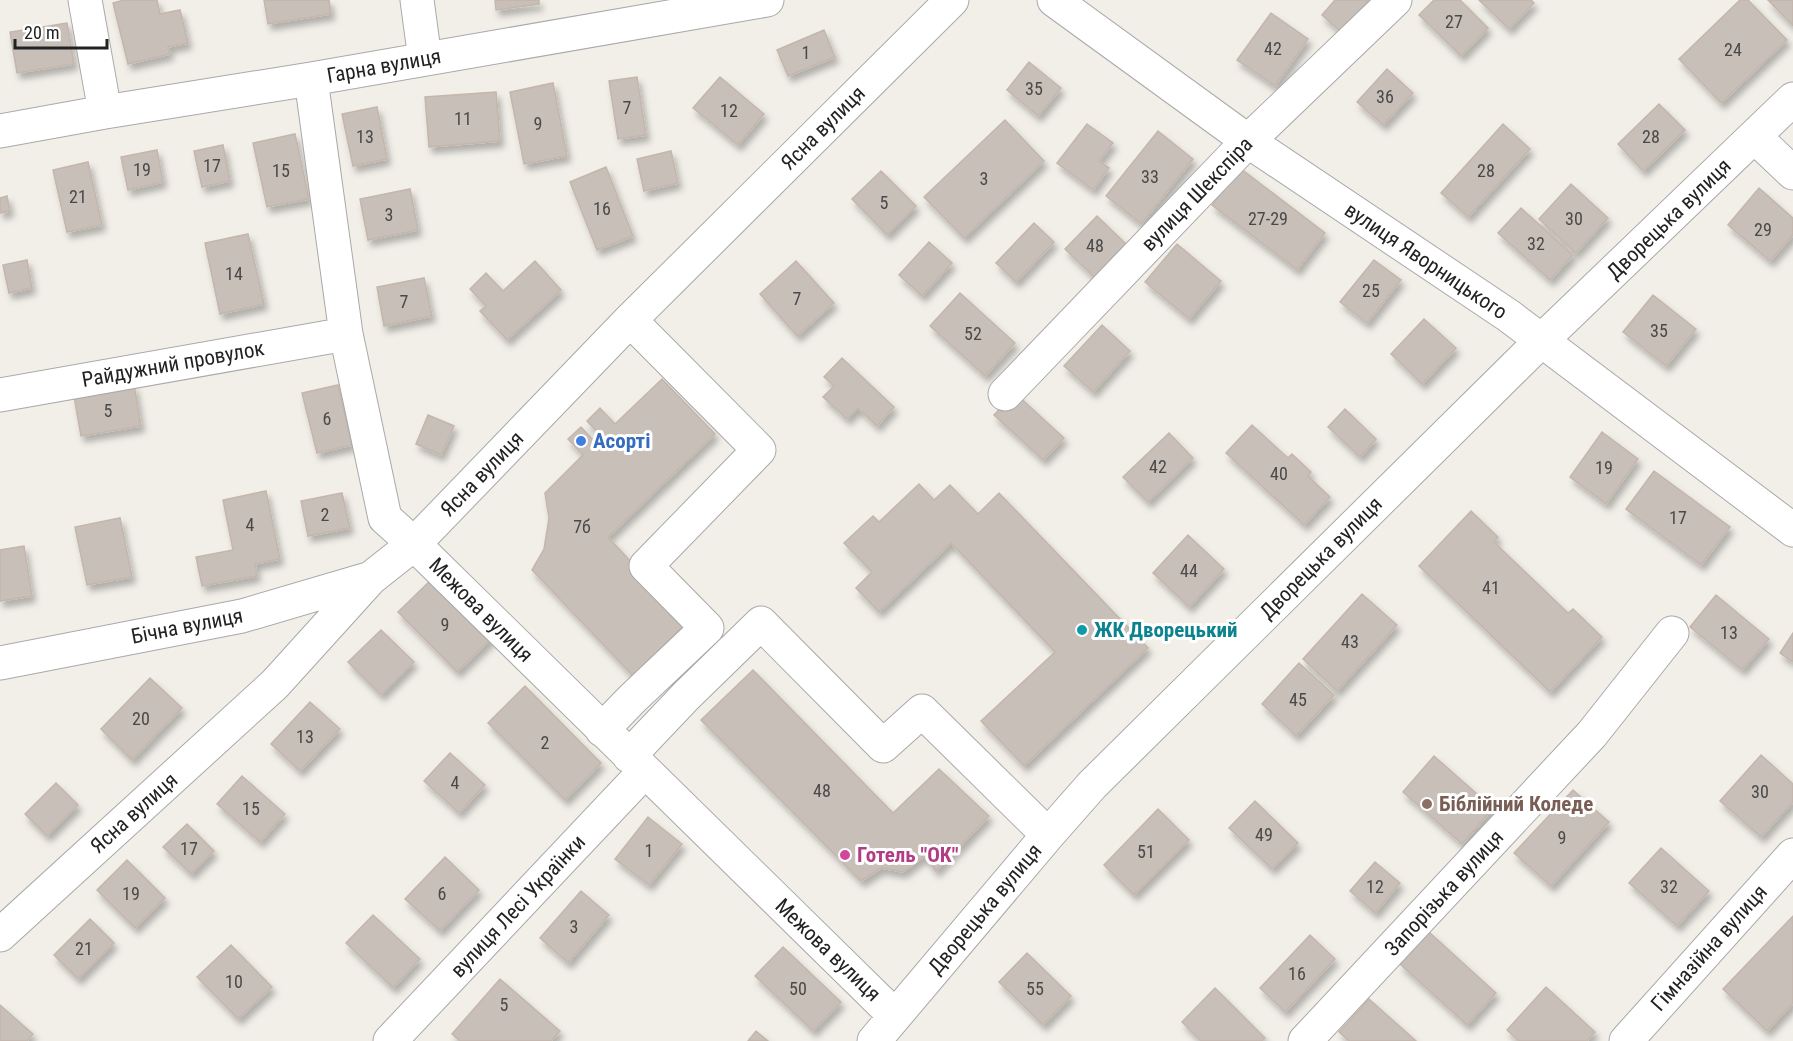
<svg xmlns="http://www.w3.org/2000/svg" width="1793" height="1041" viewBox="0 0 1793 1041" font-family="'Roboto Condensed',sans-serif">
<defs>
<filter id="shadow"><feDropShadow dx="3.5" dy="6" stdDeviation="3" flood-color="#0004"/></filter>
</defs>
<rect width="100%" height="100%" fill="#f2efe9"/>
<path fill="#c7bfb8" stroke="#c4b6ab" stroke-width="1.5" filter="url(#shadow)" d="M124,0H157L160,14L180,10L188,43L168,47L170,54L128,64L113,3Z
M264,0H329L331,14L268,24Z
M495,0H539V4L496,10Z
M1335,0H1369L1341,32L1322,15Z
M1434,0H1460L1488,28L1461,56L1419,15Z
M1479,0H1531L1534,3L1509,29Z
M1740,0H1748L1787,40L1721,103L1679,59Z
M1768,0H1793V26Z
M1271,13L1308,39L1275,86L1237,60Z
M67,23L74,64L17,73L10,32Z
M824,30L835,57L788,76L777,50Z
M1029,62L1061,88L1038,116L1007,90Z
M1387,69L1413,93L1383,125L1357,102Z
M637,77L646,135L618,139L609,81Z
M720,77L764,114L738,145L693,108Z
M553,83L567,156L524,164L510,92Z
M496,92L500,141L429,147L425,97Z
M1659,104L1685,130L1643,171L1618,144Z
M377,107L387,159L353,166L342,114Z
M1005,120L1044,161L964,238L924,197Z
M1087,124L1113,143L1099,161L1109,168L1093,190L1057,163Z
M1503,124L1530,149L1468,217L1441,193Z
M1158,131L1193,159L1141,224L1106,196Z
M295,134L309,199L267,207L253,143Z
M223,145L230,181L202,187L194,151Z
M157,150L163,182L128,190L121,157Z
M671,151L678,183L644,191L637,159Z
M88,162L102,225L67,232L53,170Z
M606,167L633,236L597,250L570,182Z
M1240,168L1325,233L1297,270L1212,205Z
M881,171L916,206L887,235L852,199Z
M1571,184L1608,218L1576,253L1539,219Z
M1759,188L1793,218V235L1770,261L1728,225Z
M410,189L418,230L368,240L360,199Z
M7,196L10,211L0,213V198Z
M1521,208L1573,255L1550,280L1498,233Z
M1097,216L1126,244L1094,277L1065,249Z
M1034,223L1054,242L1016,282L996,263Z
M248,234L264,304L220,314L205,243Z
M929,242L952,263L922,296L899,275Z
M1177,244L1221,281L1189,319L1145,282Z
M27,260L32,288L9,293L3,265Z
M1374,260L1401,280L1367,323L1340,302Z
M535,261L561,290L507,340L480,311L486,306L470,289L486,273L503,291Z
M796,261L834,303L797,336L760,294Z
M424,278L432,316L384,326L377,287Z
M960,293L1015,343L985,376L930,326Z
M1653,295L1696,329L1666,366L1623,332Z
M1424,319L1456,348L1422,384L1391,354Z
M1102,325L1130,351L1093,392L1064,366Z
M842,358L894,407L877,426L858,408L847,419L823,397L834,386L824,377Z
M662,379L715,434L608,537L687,622L633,676L532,570L544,549L549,518L545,493L583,455L568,439L581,427L596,443L602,437L587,421L600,408L615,424Z
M134,385L141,426L81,436L74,396Z
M338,385L352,445L317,453L302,393Z
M1015,393L1064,438L1043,460L994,415Z
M1345,409L1376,439L1360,457L1328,427Z
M428,415L454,426L441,455L416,444Z
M1252,425L1288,458L1292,454L1311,472L1308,476L1330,497L1304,525L1226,453Z
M1602,432L1638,459L1606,504L1570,477Z
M1169,433L1193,458L1148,502L1123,477Z
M1654,471L1730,527L1701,565L1626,509Z
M919,484L934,500L950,485L978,514L999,493L1148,648L1024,766L981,721L1055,652L951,543L879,612L856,588L872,572L844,543L873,516L879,522Z
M266,491L280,559L255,564L257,576L202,586L196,557L233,550L223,500Z
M342,493L350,528L308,536L301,501Z
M1471,511L1498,537L1494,542L1568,613L1573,609L1602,637L1550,692L1419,566Z
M120,518L132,577L87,585L75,527Z
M1188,535L1224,569L1189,607L1153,573Z
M24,546L32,596L0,601V550Z
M433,578L492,638L457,672L398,612Z
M1362,594L1397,625L1337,691L1303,659Z
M1716,595L1769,639L1742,670L1690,627Z
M381,630L414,662L381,695L348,662Z
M1793,633V662L1780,653Z
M1299,663L1334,695L1296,736L1262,704Z
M753,670L893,813L939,769L989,816L936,871L924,856L903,872L881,868L861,881L701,720Z
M150,678L182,708L132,760L101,729Z
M525,686L601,763L565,800L488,723Z
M310,702L340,729L300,771L271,744Z
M450,753L485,785L459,813L424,781Z
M1761,755L1793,784V802L1761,837L1720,801Z
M1434,756L1493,808L1462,844L1403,792Z
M242,776L285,814L260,842L217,804Z
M56,783L78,805L47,836L25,814Z
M1573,790L1609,822L1551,886L1514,853Z
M1255,801L1298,843L1272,869L1229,828Z
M1158,809L1189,840L1134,895L1104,865Z
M648,817L682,844L649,885L615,859Z
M187,824L214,851L191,874L163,847Z
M1661,848L1709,891L1677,926L1629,883Z
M445,857L479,890L440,931L405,899Z
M127,860L165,898L135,928L97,890Z
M1375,862L1400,883L1375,913L1350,891Z
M581,891L609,915L568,963L540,938Z
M373,915L420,959L393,988L346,943Z
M1793,916V1003L1767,1031L1723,989Z
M90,919L114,943L78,979L54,955Z
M1429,932L1496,993L1467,1025L1400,964Z
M1310,935L1335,959L1285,1012L1260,988Z
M231,945L272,987L238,1019L197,977Z
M783,947L841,1002L813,1031L755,976Z
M1027,953L1071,996L1043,1025L999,982Z
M500,979L560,1031L551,1041H460L452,1034Z
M1546,987L1595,1032L1587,1041H1519L1507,1030Z
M1215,988L1265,1038L1262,1041H1201L1182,1022Z
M1369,999L1416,1041H1349L1339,1032Z
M0,1005L33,1034L27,1041H0Z
M756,1031L768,1041H748Z"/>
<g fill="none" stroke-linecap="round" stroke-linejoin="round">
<g stroke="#a9a9a9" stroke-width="35">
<path id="minor" d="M85,0L105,112
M417,0L425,59
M1054,0L1248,141L1509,316L1793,530
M311,79L346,334L385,518L414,544L895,1016
M0,131L105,112L311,79L767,0
M1755,137L1793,173
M1005,394L1248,141L1395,0
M0,395L346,334
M0,663L242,616L371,578
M602,730L632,699L707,628L646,566L759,450L630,320
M629,756L686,696L761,623L883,746L922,711L1048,835
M0,935L275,684L371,578L414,544L630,320L952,0
M390,1041L645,771
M874,1041L1048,835L1092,785L1541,341L1793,99
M1305,1041L1592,734L1672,633
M1626,1041L1793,855"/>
</g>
<use href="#minor" stroke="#fff" stroke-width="33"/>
</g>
<circle fill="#3f7fe0" stroke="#fff" stroke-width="2" cx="581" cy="441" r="6"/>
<circle fill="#0f9aa8" stroke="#fff" stroke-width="2" cx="1082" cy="630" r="6"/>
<circle fill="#8d6e63" stroke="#fff" stroke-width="2" cx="1427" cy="804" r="6"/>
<circle fill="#d1479c" stroke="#fff" stroke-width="2" cx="845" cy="855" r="6"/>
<g text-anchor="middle" stroke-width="6" stroke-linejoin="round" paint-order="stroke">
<g font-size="18" fill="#4b4948">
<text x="1454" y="28">27</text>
<text x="1273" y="55">42</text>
<text x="1733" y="56">24</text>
<text x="806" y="59">1</text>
<text x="1034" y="95">35</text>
<text x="1385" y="103">36</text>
<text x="627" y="114">7</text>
<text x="729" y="117">12</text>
<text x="463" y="125">11</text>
<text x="538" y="130">9</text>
<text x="365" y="143">13</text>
<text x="1651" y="143">28</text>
<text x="212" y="172">17</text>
<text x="142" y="176">19</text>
<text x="281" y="177">15</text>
<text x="1486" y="177">28</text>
<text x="1150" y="183">33</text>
<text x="984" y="185">3</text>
<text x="78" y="203">21</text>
<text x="884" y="209">5</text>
<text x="602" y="215">16</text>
<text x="389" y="221">3</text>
<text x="1268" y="225">27-29</text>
<text x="1574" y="225">30</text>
<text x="1763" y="236">29</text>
<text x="1536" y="250">32</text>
<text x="1095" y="252">48</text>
<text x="234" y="280">14</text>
<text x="1371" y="297">25</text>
<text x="797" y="305">7</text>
<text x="404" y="308">7</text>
<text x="1659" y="337">35</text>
<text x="973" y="340">52</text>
<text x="108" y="417">5</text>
<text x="327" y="425">6</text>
<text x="1158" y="473">42</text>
<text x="1604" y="474">19</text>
<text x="1279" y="480">40</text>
<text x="325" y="521">2</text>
<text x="1678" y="524">17</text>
<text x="250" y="531">4</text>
<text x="582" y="533">7б</text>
<text x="1189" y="577">44</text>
<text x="1491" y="594">41</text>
<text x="445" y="631">9</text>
<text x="1729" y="639">13</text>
<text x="1350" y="648">43</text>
<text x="1298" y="706">45</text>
<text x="141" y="725">20</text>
<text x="305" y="743">13</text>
<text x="545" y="749">2</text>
<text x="455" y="789">4</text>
<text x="822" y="797">48</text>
<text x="1760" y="798">30</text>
<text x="251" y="815">15</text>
<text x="1264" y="841">49</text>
<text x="1562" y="844">9</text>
<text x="189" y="855">17</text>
<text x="649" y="857">1</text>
<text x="1146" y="858">51</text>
<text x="1375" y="893">12</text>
<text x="1669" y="893">32</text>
<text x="131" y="900">19</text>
<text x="442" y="900">6</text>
<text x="574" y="933">3</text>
<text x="84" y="955">21</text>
<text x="1297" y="980">16</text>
<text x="234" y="988">10</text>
<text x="798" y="995">50</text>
<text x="1035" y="995">55</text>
<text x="504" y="1011">5</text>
</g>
<g font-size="21" fill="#222" stroke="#fff">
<text transform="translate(384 66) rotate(-10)" y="7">Гарна вулиця</text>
<text transform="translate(823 128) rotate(-45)" y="7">Ясна вулиця</text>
<text transform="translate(1197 194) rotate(-46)" y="7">вулиця Шекспіра</text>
<text transform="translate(1669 219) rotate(-44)" y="7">Дворецька вулиця</text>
<text transform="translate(1426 261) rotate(34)" y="7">вулиця Яворницького</text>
<text transform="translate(173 364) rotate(-10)" y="7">Райдужний провулок</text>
<text transform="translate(482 474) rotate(-46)" y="7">Ясна вулиця</text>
<text transform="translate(1321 558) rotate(-45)" y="7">Дворецька вулиця</text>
<text transform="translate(481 610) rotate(45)" y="7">Межова вулиця</text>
<text transform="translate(187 626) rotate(-11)" y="7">Бічна вулиця</text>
<text transform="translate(134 813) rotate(-42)" y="7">Ясна вулиця</text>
<text transform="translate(1444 893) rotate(-47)" y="7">Запорізька вулиця</text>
<text transform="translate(518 906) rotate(-47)" y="7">вулиця Лесі Українки</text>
<text transform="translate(985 909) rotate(-50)" y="7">Дворецька вулиця</text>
<text transform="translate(1709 948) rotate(-48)" y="7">Гімназійна вулиця</text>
<text transform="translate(828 950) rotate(44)" y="7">Межова вулиця</text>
</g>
<g font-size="21" font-weight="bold" fill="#366cbe" stroke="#fff" text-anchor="start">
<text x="593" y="448">Асорті</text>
</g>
<g font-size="21" font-weight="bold" fill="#0d838f" stroke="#fff" text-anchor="start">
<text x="1094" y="637">ЖК Дворецький</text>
</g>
<g font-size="21" font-weight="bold" fill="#785e54" stroke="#fff" text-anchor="start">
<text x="1439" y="811">Біблійний Коледе</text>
</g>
<g font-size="21" font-weight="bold" fill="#b23c85" stroke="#fff" text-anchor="start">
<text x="857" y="862">Готель "ОК"</text>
</g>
</g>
<path d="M15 39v9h92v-9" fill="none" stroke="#222222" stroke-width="3"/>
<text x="24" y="39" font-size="18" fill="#222222" stroke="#ffffff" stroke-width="4.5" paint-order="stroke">20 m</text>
</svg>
